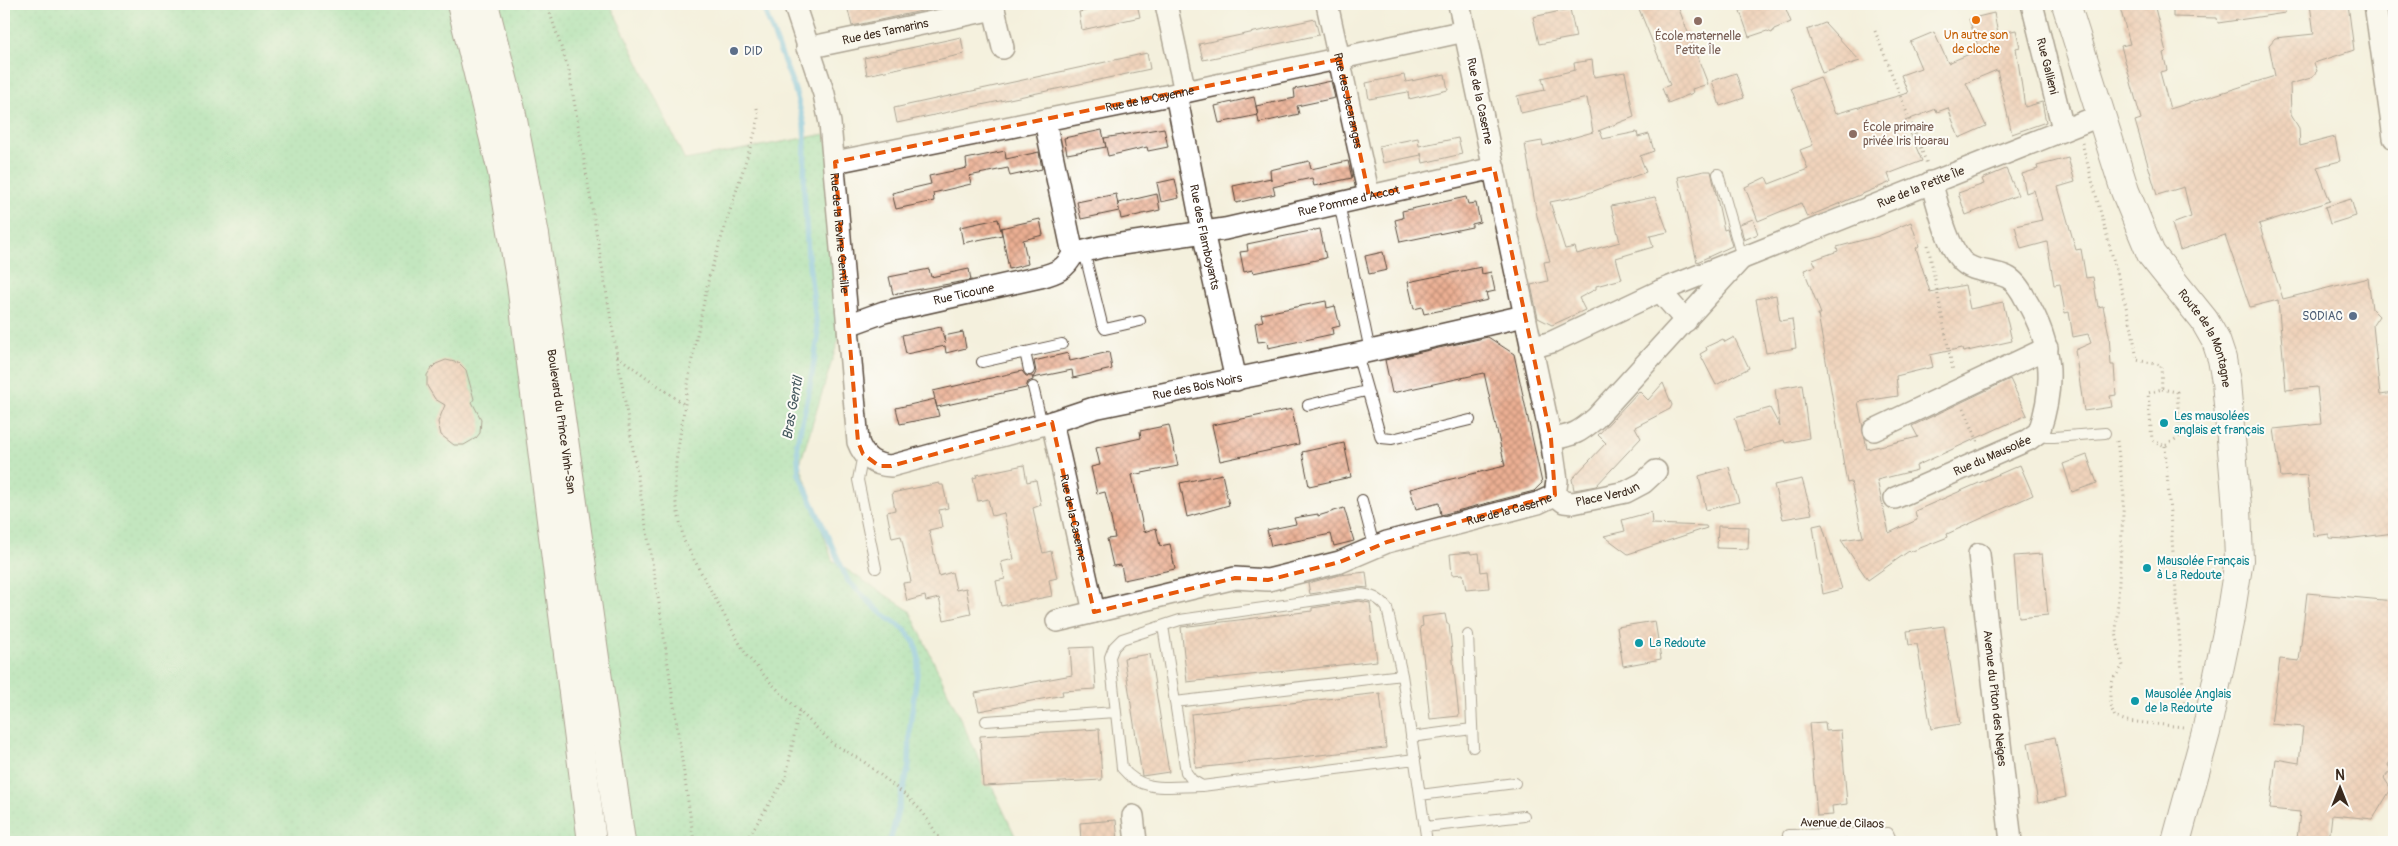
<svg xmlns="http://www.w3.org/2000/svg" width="2398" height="846" viewBox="0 0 2398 846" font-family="Pangolin,sans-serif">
<defs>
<pattern id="grass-dots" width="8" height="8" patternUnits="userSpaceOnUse" patternTransform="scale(1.25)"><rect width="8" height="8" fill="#88da9b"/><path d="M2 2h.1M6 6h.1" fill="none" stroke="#76bb85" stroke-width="1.8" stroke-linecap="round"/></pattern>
<pattern id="building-cross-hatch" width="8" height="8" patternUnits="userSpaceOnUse" patternTransform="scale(1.25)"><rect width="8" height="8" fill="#ebaf93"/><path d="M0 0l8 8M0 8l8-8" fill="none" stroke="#c08f77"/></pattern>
</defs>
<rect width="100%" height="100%" fill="#fdfcf7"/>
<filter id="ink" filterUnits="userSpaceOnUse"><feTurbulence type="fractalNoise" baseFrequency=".02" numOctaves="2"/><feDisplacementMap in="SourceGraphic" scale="10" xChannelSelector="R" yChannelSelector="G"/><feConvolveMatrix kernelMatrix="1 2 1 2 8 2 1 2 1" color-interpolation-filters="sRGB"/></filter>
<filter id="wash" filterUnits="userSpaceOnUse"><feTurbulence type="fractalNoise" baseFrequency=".0096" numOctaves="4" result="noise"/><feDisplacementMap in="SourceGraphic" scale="20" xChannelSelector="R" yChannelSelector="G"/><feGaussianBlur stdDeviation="1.12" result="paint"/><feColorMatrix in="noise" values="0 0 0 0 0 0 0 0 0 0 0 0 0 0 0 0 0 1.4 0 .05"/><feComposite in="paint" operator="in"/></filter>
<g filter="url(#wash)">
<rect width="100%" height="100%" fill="#f4f0dd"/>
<path fill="url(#grass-dots)" stroke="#62825c" d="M4,4H610L685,160L825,134L857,280L800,464L832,560L910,611L1018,842H4Z"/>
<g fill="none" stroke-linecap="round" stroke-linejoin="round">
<path stroke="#64b9e0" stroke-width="5.5" d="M762,4L795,90L804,124L805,141L804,189L808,256L818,338L808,397L797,443L799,474L848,581L880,612L905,630L915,643L919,659L910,726L909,766L890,842"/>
</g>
<g id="blocks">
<path fill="url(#building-cross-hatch)" d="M877,4H925L926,10L852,26L848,10Z
M1119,4H1137L1140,17L1082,30L1079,12Z
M1637,4H1677L1708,84L1692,89L1693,93L1668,103L1662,88L1670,85Z
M1760,4H1784L1791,22L1774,29L1772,33L1767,31L1749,37L1740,11Z
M2119,4H2154L2166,52L2163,53L2167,70L2160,72L2170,109L2275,76L2269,45L2275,38L2314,34L2310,4H2348L2354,50L2314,63L2317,71L2311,78L2290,84L2291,115L2299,128L2300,146L2335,137L2340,161L2317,167L2330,201L2259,224L2283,299L2368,278L2372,309L2379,316L2373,325L2380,395L2394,393V533L2346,539L2329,538V534L2314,536L2307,475L2281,477L2274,429L2321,424L2317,387L2286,390L2278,300L2250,307L2225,235L2180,250L2172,224L2191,217L2184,187L2157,195L2135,121L2141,119L2121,46L2130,44Z
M2173,4H2284L2285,13L2218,23L2217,18L2173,17Z
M1570,9L1576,37L1539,44L1533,17Z
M1994,13L1998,34L2016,30L2020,47L2016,48L2025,107L2042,102L2046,122L2012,134L1997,70L1966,83L1986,126L1959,138L1948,108L1937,112L1936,109L1905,121L1922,161L1888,174L1891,182L1807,217L1801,203L1758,221L1745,187L1766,177L1769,184L1808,169L1800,150L1813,145L1791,88L1820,77L1835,114L1908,93L1901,75L1921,68L1910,42L1934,32L1948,63L1979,50L1969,19Z
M1315,19L1319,35L1203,60L1199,44Z
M1825,23L1860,61L1822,73L1807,30Z
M961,37L964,54L867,75L864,58Z
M1147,53L1150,69L897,123L894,108Z
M1592,60L1594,77L1625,72L1634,117L1598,131H1600L1603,139L1637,132L1638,137L1649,134L1654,151L1640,156L1646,172L1580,196L1550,202L1565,249L1575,247L1577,254L1620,242L1611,206L1655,197L1668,232L1650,236L1653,247L1616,258L1622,279L1596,286V289L1579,298L1585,310L1552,325L1538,318L1531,285L1548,281L1544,262L1550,261L1537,216L1525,144L1542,141L1543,146L1593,132L1587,98L1521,113L1517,96L1545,90L1542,78L1575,70L1574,63Z
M1736,73L1744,98L1720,106L1712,81Z
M1445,74L1448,90L1409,99L1408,92L1369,99L1366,83L1404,75L1406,82Z
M1331,81L1335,98L1297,106L1299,114L1259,123L1256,106L1295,98L1294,89Z
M1254,97L1258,115L1219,123L1215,106Z
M1164,128L1168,147L1148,151L1147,147L1108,156L1104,138Z
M1102,130L1106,147L1067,154L1064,138Z
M1418,138L1419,146L1458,138L1462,154L1423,163L1421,153V155L1383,163L1379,146Z
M1005,151L1006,159L1039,152L1042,169L1010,176L1008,168L969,176L971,184L933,193L934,201L896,209L892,193L931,184L929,176L967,168L966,159Z
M2068,158L2075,182L2058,187L2076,250L2081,249L2086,278L2093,277L2098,307L2103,306L2109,335L2111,365H2114L2116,395L2110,396L2112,407L2084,411L2075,350L2091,343L2088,334L2073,337L2069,312L2065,313L2060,284L2054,285L2047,242L2021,249L2015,226L2042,220L2034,190L2026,193L2022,174L2038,169L2037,166Z
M1309,161L1311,169L1348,161L1352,178L1314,186L1312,178L1293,182L1273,187L1275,194L1236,203L1233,186L1271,178V180L1270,170Z
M2006,169L2018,195L1966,215L1958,193L1984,184L1982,179Z
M1704,171H1711L1724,230L1727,229L1732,246L1697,262L1678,177Z
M1175,179L1179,198L1161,202L1157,183Z
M1116,194L1119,211L1081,219L1077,202Z
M1157,194L1160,210L1121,219L1118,203Z
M1466,197L1468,204L1476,203L1480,222L1472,224V227L1400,242L1395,220L1403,218L1402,211Z
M2351,199L2356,216L2330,224L2325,207Z
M998,219L1002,235L963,243L960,227Z
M1040,219L1043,235L1023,240L1028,264L1009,269L1001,228Z
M1753,219L1758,234L1744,240L1740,224Z
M1911,222L1919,246L1916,248L1930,292L1965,285L1970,309L2003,302L2012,341L1963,352L1962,348L1930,355L1933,367L1896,376L1898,396L1858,402L1867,449L1918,437L1912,426L2010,379L2027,415L1916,466L1917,470L1877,480L1889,533L1917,520L1915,511L2020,465L2033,495L1947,534L1948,537L1910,552L1909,551L1868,580L1841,540L1863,537L1851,482L1847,483L1818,314H1821L1804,270L1816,266L1813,260L1838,251L1837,247L1878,236Z
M1320,229L1326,258L1253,273L1252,270L1244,272L1240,252L1248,251L1247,244Z
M1383,252L1387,270L1369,274L1365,256Z
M1481,267L1482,274L1491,272L1495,291L1486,293L1488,300L1424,314L1422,307L1414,309L1408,282Z
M929,269L931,277L969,269L971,280L893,294L889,277Z
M1776,295L1780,321L1792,319L1796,348L1766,353L1756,299Z
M1326,301L1327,308L1335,306L1340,326L1332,328L1333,334L1268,348L1267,341L1258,342L1255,323L1263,321L1261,314Z
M941,327L945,343L944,336L963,332L966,348L946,353L945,346L906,354L902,335Z
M1488,337L1514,354L1542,483L1534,491L1441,515L1439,503L1416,509L1410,489L1505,466L1484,373L1392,393L1385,360Z
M1734,337L1749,368L1716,385L1700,354L1707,350L1706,347L1723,339L1725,342Z
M1109,352L1112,369L1073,378L1072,370L1033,378L1036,372L1034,361L1068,353L1070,361Z
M446,360L459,363L466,370L474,399L472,402L481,419L480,433L476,438L464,445H454L441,435L438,422L445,405L435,399L427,386V375L431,369L436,364Z
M1022,371L1026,376H1032L1033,380L1028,382L1026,388L937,407L935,400L939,416L900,424L896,408L935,399L933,391Z
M1663,383L1672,405L1670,409L1635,427L1641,438L1596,486L1574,490L1572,479L1606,443L1598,435L1639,391L1648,400Z
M1802,384L1809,438L1785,443L1784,440L1745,451L1735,418L1770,408L1780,427L1775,389Z
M1292,409L1299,444L1220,461L1212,425Z
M1169,425L1178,466L1132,475L1144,532L1156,528L1160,546L1170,544L1175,569L1124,580L1121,565L1113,566L1107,539L1115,538L1109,509L1105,492L1097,494L1091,467L1100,465L1096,448L1141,438L1140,431Z
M1344,443L1351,477L1309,486L1302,452Z
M2087,455L2097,483L2072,492L2063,464Z
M1024,465L1027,482L1036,480L1041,505L1033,508L1039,538L1043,553L1051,551L1057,578L1049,580L1052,596L1001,606L996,581L1005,579L1001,562L1014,559L1004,513L992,516L988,499L978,501L973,478L977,477L976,475Z
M1729,467L1739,502L1706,510L1699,476Z
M1222,474L1229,505L1187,517L1180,483Z
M1802,479L1812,514L1783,519L1774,485Z
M939,483L940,485H943L948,508L939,510L942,527L929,530L939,576L952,572L956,590L966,588L971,614L944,620L939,598L926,601L925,596L907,601L903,583L911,582L908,567L901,536L892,538L887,512L895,510L892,493Z
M1344,508L1354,541L1334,546L1331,534L1271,546L1267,530L1296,524L1294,518L1318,514V516Z
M1651,512L1652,524L1706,526L1707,528L1628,554L1604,536L1625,531L1622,520Z
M1822,524L1842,589L1823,594L1813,526Z
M1718,526L1749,527L1748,549L1717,548Z
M1470,552L1471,554L1479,553L1481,572L1487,571L1489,588L1466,590L1463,574L1452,575L1450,554Z
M2042,554L2048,615L2019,618L2014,556Z
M1366,572L1368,588L1358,587L1310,594L1308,583L1340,575Z
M2307,593L2394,601V727L2391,741L2392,749L2389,753L2391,760L2388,765L2391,770L2384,778L2391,789L2373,819L2332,815L2329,842L2297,839L2300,812L2270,809L2276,759L2299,763L2303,727L2271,724L2280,659L2299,661Z
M1359,601L1370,603L1377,661L1187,682L1181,627L1312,611V608Z
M1445,614L1447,624H1449L1459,716L1430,719L1420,627L1423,626L1422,617Z
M1655,621L1661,659L1623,666L1617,627Z
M1944,626L1960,724L1931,729L1917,644L1909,645L1907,631Z
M1093,647L1096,689L1062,691L1063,695L979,711L975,693L1072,675L1070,648Z
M1150,654L1169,772L1142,776L1124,658Z
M1380,693L1386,748L1196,768L1191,714Z
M1825,722L1826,731L1841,730L1847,804L1832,806L1833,815L1817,816L1809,723Z
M1099,729L1102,780L983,786L980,736Z
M2055,737L2066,797L2038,803L2028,743Z
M1116,820L1118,842H1081L1080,823Z"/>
</g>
</g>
<g filter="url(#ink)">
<use href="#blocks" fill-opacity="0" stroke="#57483b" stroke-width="1"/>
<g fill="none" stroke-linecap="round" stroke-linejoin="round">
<g stroke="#57483b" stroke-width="12">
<path id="lane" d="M1718,174L1742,257
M1339,203L1370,351
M1084,251L1102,324L1105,329L1140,321
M1025,352L1029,370
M1357,354L1381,438L1392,439L1470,420
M982,362L1062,344
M1033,387L1042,424
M1308,405L1366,391
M2039,432L2046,437H2054L2105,433
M863,454L858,480L876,568
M1362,500L1374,546
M1163,626L1186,772L1192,780L1202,786L1415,759
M1468,635L1473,747
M1175,702L1402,675
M986,721L1115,712
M1411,737L1472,729
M1202,786C1171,786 1143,794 1122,768L1110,657L1114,647L1122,639L1180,620L1359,594C1372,595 1379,598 1387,608L1402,675L1427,842
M1420,795L1515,783
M1425,827L1524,816
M1788,835L1888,833L1892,842"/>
</g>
<g stroke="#57483b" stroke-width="24">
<g id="street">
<path id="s1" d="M794,4L824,94L830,123L858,442C864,458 874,465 891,466L1052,422L1094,408L1357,354L1524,316"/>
<path d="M1166,4L1185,92"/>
<path id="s2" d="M1327,4L1369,196"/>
<path id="s3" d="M2032,4L2063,129"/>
<path d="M2375,4L2394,138"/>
<path d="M994,9L1003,48"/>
<path id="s4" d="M807,48L994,9L993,4"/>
<path id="s5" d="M1176,94L1203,232L1236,380"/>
<path id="s6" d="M835,162L1185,92L1465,31"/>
<path id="s7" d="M1073,254L1101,247L1225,229L1494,168"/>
<path d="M1660,291L1686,321"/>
<path id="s8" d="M848,325L884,312L1040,277C1056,273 1066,269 1073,254L1045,121"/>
<path id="s9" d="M1531,348L1552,342L1660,291L2099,116"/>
<path id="s10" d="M1052,422L1094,612"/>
<path d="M1874,430L2047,348"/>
<path d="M1551,439C1573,436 1580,432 1596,418L1740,260"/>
<path id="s11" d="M1555,495L1564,502L1573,503L1626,492L1643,483L1656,471"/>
<path id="s12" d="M1895,498L2028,440L2039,432C2055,385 2053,344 2026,300C2022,292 2016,281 2007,277C1993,270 1972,273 1961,260C1946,243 1938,204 1931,182"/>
<path id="s13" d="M1979,554L2011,842"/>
<path id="s14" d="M1057,621L1235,578L1268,580L1340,562L1387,542L1538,503L1555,495L1557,481L1551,439L1459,4"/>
<path d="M1133,816L1136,842"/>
</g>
</g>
<g stroke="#57483b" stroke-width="30">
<g id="secondary">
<path id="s15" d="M2066,4L2125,191L2151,254L2204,320L2216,341L2222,359L2226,382L2237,507L2239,560L2229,623L2206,732L2176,842"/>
</g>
</g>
<g stroke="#57483b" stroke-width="30">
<g id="primary">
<path d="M461,4L502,172L521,284L592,842"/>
<path id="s16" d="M484,4L511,110L535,235L621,842"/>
</g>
</g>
<path stroke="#57483b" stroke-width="3" stroke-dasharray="1 4" stroke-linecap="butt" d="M547,4L569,71L659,603L694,842
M1875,31L1927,164
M757,108L758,119L756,129L709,277L692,359L676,461L675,483L676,503L684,541L735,635L747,656L771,683L833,744L863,761L909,798L924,814L942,842
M2082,143L2132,329L2137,360L2161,365L2162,389L2148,393L2152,440L2165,446
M1928,245L1953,371
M617,356L685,405
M2162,389L2177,392L2180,436L2165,446
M1964,408L1978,442
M2117,441L2124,497L2116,633L2123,666L2113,679L2110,691V705L2115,717L2127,721L2183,727
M2165,446L2185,712
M2147,697L2184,692
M736,842L749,836L786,777L799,711"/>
<use href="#lane" stroke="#fff" stroke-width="10"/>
<use href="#street" stroke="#fff" stroke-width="21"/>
<use href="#secondary" stroke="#fff" stroke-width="28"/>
<use href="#primary" stroke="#fff" stroke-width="28"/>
</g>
</g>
<path d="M0 0H2398V846H0ZM1340,59L1369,196L1494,168L1551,439L1555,495L1387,542L1340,562L1268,580L1235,578L1094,612L1052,422L891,466H879L863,454L858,442L835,162Z" fill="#f4f0dd" fill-opacity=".55" fill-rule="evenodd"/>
<path fill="none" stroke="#e8590c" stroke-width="4" stroke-dasharray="10 6" stroke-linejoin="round" d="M1340,59L1369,196L1494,168L1551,439L1555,495L1387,542L1340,562L1268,580L1235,578L1094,612L1052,422L891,466H879L863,454L858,442L835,162Z"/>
<circle fill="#e8710a" stroke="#fdfcf7" stroke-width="2" cx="1976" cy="20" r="5"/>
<g fill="#8d6e63" stroke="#fdfcf7" stroke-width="2">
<circle cx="1698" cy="21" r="5"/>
<circle cx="1853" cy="134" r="5"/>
</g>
<g fill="#5c6f8a" stroke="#fdfcf7" stroke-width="2">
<circle cx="734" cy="51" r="5"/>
<circle cx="2353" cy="316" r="5"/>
</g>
<g fill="#0f9aa8" stroke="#fdfcf7" stroke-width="2">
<circle cx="2164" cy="423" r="5"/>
<circle cx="2147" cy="568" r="5"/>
<circle cx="1639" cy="643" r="5"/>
<circle cx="2135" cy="701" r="5"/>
</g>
<g text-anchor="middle" stroke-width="4" stroke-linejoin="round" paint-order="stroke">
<g font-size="12" fill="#3b2a1e" stroke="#fdfcf7">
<text dy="4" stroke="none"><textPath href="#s4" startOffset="80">Rue des Tamarins</textPath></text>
<text dy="4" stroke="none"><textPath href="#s3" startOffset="64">Rue Gallieni</textPath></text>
<text dy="4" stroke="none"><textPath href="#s6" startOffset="321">Rue de la Cayenne</textPath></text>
<text dy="4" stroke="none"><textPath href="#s2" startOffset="99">Rue des Jacarangas</textPath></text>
<text transform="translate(1480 101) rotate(78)" y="4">Rue de la Caserne</text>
<text dy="4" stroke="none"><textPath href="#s9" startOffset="422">Rue de la Petite Île</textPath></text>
<text dy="4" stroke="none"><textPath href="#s7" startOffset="281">Rue Pomme d'Accot</textPath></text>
<text dy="4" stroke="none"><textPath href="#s1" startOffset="235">Rue de la Ravine Gentille</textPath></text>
<text dy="4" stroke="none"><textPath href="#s5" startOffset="146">Rue des Flamboyants</textPath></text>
<text dy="4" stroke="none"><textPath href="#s8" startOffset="120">Rue Ticoune</textPath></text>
<text dy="4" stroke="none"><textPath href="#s15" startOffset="366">Route de la Montagne</textPath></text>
<text dy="4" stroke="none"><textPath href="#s1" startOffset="805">Rue des Bois Noirs</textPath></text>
<text dy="4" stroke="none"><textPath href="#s16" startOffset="425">Boulevard du Prince Vinh-San</textPath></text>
<text dy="4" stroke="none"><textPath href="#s12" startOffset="106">Rue du Mausolée</textPath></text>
<text dy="4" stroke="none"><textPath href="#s11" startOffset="56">Place Verdun</textPath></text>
<text dy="4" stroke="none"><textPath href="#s14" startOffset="468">Rue de la Caserne</textPath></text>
<text dy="4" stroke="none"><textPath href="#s10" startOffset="98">Rue de la Caserne</textPath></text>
<text dy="4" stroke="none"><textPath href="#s13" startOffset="145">Avenue du Piton des Neiges</textPath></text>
<text transform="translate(1842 823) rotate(1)" y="4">Avenue de Cilaos</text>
</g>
<g font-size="12" fill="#c56008" stroke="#fdfcf7">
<text x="1976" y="39">Un autre son<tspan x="1976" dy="14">de cloche</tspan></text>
</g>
<g font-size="12" fill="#785e54" stroke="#fdfcf7">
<text x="1698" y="40">École maternelle<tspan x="1698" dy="14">Petite Île</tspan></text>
<text x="1863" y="131" text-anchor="start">École primaire<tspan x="1863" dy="14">privée Iris Hoarau</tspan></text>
</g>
<g font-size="12" fill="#4e5e75" stroke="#fdfcf7" text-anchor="start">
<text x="744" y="55">DID</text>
<text x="2343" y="320" text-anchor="end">SODIAC</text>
</g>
<g font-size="12" fill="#0d838f" stroke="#fdfcf7" text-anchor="start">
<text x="2174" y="420">Les mausolées<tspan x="2174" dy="14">anglais et français</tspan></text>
<text x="2157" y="565">Mausolée Français<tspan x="2157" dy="14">à La Redoute</tspan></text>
<text x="1649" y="647">La Redoute</text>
<text x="2145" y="698">Mausolée Anglais<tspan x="2145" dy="14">de la Redoute</tspan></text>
</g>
<g font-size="14" font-style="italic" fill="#495c62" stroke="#fdfcf7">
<text transform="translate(792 408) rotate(-80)" y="5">Bras Gentil</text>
</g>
</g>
<rect width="2398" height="846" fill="none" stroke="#fdfcf7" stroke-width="20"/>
<g transform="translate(2340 788)" stroke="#fdfcf7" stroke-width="4" paint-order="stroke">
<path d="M0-4L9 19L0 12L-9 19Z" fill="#3b2a1e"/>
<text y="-8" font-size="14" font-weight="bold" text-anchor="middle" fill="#3b2a1e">N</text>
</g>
</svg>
